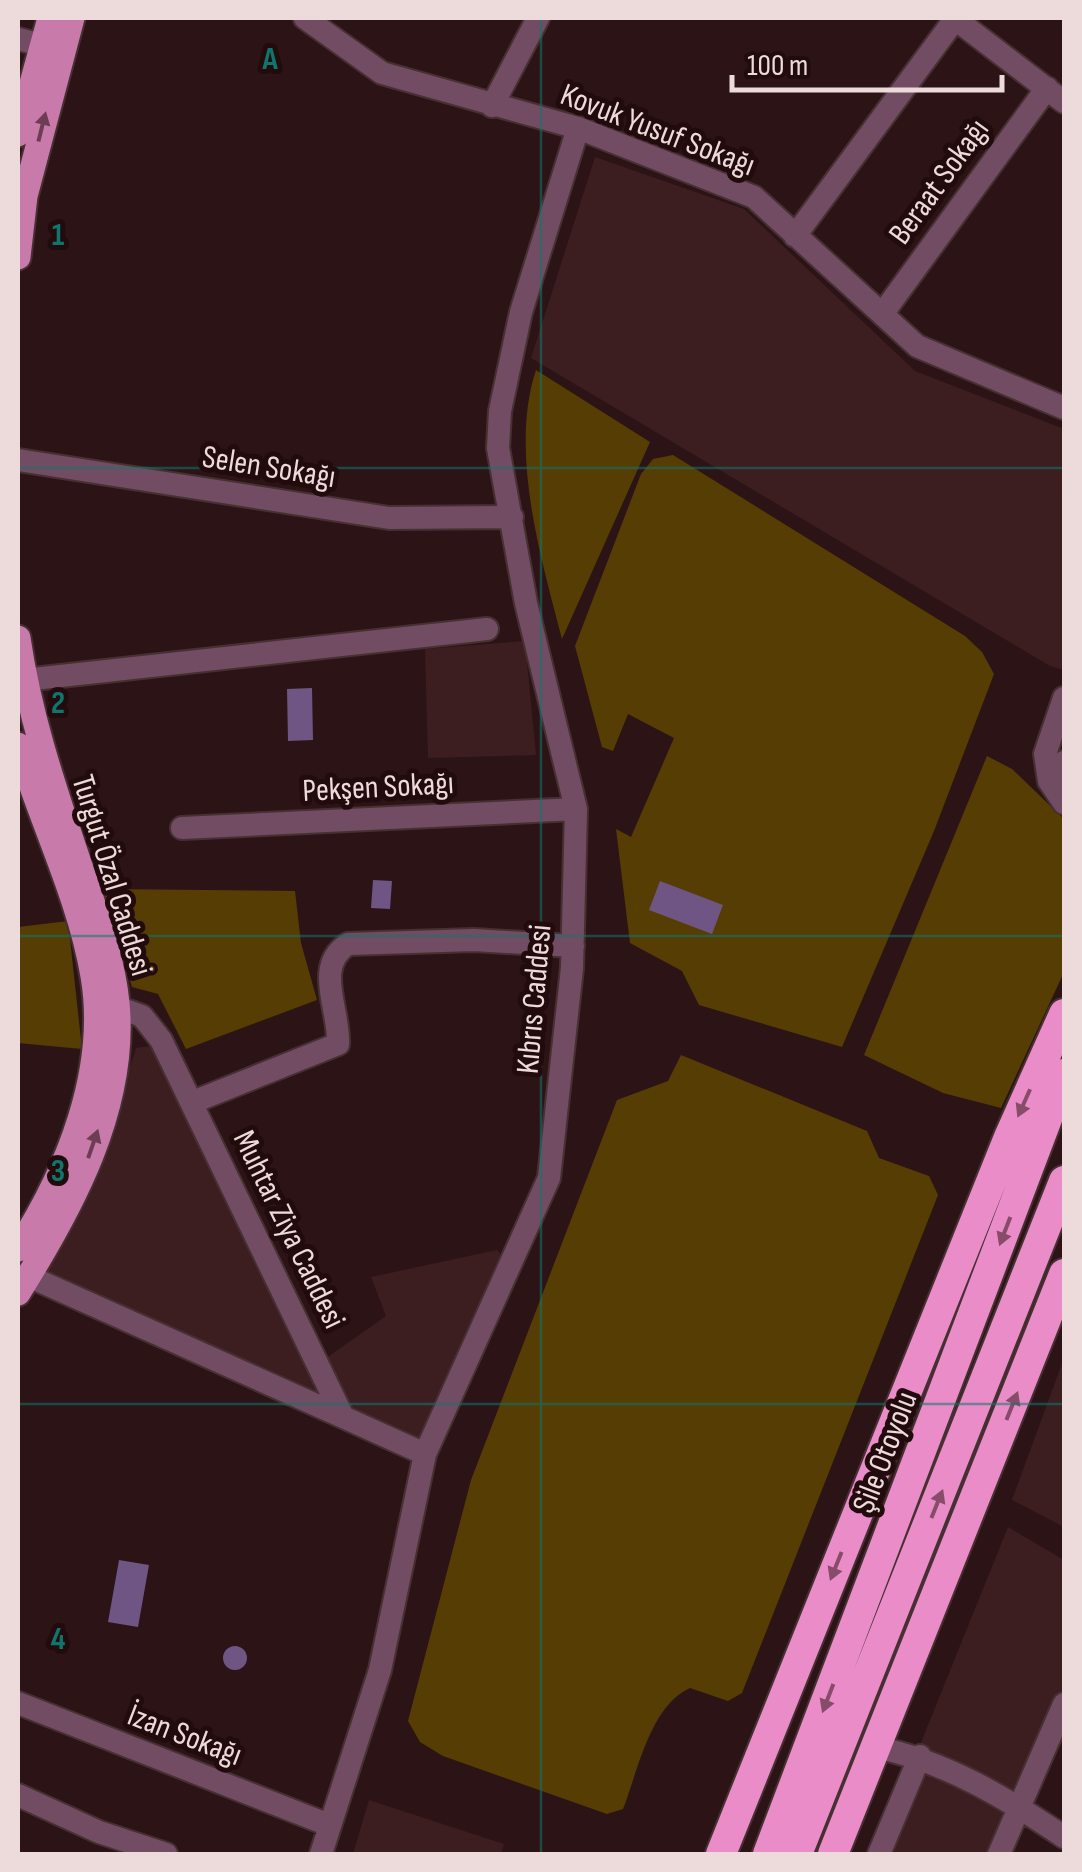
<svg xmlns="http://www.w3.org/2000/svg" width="1082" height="1872" viewBox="0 0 1082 1872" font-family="'Sofia Sans Condensed',sans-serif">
<rect width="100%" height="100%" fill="#2c1416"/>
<path fill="#3c1d20" d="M595,157L744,209L915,371L1064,429V670L1050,666L531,358Z
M525,641L536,755L428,758L425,649Z
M164,1044L322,1361L386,1316L371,1277L497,1250L506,1261L420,1446L41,1274L98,1167L136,1048Z
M1064,1358V1527L1012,1500Z
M1008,1527L1064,1560V1688L996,1854H876Z
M369,1800L504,1844L501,1854H353Z"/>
<path fill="#563d03" d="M536,370L650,442L562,639C541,558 509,452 536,370Z
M673,455L965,636L982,652L994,674L934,831L842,1047L699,1005L682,971L630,943L616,829L631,837L674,738L628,714L613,751L602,747L575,646L641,474L653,459Z
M987,756L1012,769L1064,819V972L1001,1108L943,1093L864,1055Z
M103,889L295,891L301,943L317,1000L186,1049L158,994L132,987Z
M68,921L82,1049L18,1043V927Z
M681,1055L867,1131L879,1158L929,1176L938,1195L742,1693L728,1701L690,1688C650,1706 638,1771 623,1809L607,1814L443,1756L420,1742L408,1721L471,1480L617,1100L668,1081Z"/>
<path fill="#6e5583" d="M312,688L313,740L288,741L287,689Z
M373,880L392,881L390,909L371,908Z
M660,881L723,905L712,934L649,910Z
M119,1560L149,1565L138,1627L108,1622Z
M223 1658a12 12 0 1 1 24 0a12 12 0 1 1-24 0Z"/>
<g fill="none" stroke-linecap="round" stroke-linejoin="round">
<g stroke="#473032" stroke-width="26">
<path id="minor" d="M305,18L382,73L578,128L754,197L917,346L1064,408
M954,18L1064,102
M18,39L42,45
M492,106L538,18
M795,236L955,19
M883,313L1047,88
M18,460L389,518L512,517
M24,680L487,629
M1064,762L1049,781L1064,803
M1049,781L1045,754L1064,698
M182,828L576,809
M117,1007L142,1016L161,1040L343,1417L425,1454
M193,1102L338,1044C340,1010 313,966 348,944L474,940L573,946
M28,1276L343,1417
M18,1703L329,1825
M875,1747C945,1761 1006,1798 1064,1837
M18,1795L99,1832L166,1854
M321,1854L380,1670L425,1454L549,1178L572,968L576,809L526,603L498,448L500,411L521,312L578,128
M879,1854L920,1756
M999,1854L1064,1704"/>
</g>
<g stroke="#473032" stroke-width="29">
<path id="major" d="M18,134L50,18
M18,257L25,196L72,18
M18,638C29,714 53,785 77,857C93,905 112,953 117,1003C127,1107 71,1209 18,1293
M18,745C41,821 80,898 93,976C109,1070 68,1171 18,1249"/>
</g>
<g stroke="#473032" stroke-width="34">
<path id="highway" d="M721,1854L1009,1137L1064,1014
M768,1854L1064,1074
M797,1854L1064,1181
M833,1854L1064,1274"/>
</g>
<use href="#minor" stroke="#724c63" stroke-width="22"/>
<use href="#major" stroke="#c87aab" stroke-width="25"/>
<use href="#highway" stroke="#ea8cc8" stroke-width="30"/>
</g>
<defs><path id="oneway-solid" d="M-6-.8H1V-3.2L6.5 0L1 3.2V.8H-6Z" transform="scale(2.5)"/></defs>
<g fill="#6d3d54">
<use href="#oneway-solid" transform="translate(42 127) rotate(-76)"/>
<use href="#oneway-solid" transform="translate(93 1144) rotate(-71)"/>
</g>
<g fill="#864c6a">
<use href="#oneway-solid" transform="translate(1024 1103) rotate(114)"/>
<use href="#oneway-solid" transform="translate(1005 1231) rotate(111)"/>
<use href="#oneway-solid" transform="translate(1012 1406) rotate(-68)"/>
<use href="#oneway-solid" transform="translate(937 1504) rotate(-68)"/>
<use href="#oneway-solid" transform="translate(836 1566) rotate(112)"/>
<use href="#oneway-solid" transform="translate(828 1698) rotate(111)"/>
</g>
<path fill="none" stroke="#0f766e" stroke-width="2.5" stroke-opacity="0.55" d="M541,18V1854M18,468H1064M18,936H1064M18,1404H1064"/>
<g text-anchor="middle" stroke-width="10" stroke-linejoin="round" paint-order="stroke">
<g font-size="32" fill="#eddbdc" stroke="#220b0d">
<text transform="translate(658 129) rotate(21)" y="11">Kovuk Yusuf Sokağı</text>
<text transform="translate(938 181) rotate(-54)" y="11">Beraat Sokağı</text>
<text transform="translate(269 466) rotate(9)" y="11">Selen Sokağı</text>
<text transform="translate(378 786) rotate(-3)" y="11">Pekşen Sokağı</text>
<text transform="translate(113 875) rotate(73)" y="11">Turgut Özal Caddesi</text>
<text transform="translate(533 999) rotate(-85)" y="11">Kıbrıs Caddesi</text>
<text transform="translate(290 1229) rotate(64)" y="11">Muhtar Ziya Caddesi</text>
<text transform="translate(884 1452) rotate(-69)" y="11">Şile Otoyolu</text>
<text transform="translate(185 1734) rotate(21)" y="11">İzan Sokağı</text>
</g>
</g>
<g font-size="32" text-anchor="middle" font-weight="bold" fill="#0f766e" stroke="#220b0d" stroke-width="10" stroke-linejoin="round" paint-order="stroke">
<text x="270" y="69">A</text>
<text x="58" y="245">1</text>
<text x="58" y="713">2</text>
<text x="58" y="1181">3</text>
<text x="58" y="1649">4</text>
</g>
<rect width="1082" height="1872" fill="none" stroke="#eddbdc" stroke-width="40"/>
<path d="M732 75v15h270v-15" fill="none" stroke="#eddbdc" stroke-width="5"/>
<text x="747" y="75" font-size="30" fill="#eddbdc" stroke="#220b0d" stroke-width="8" paint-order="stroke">100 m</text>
</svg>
